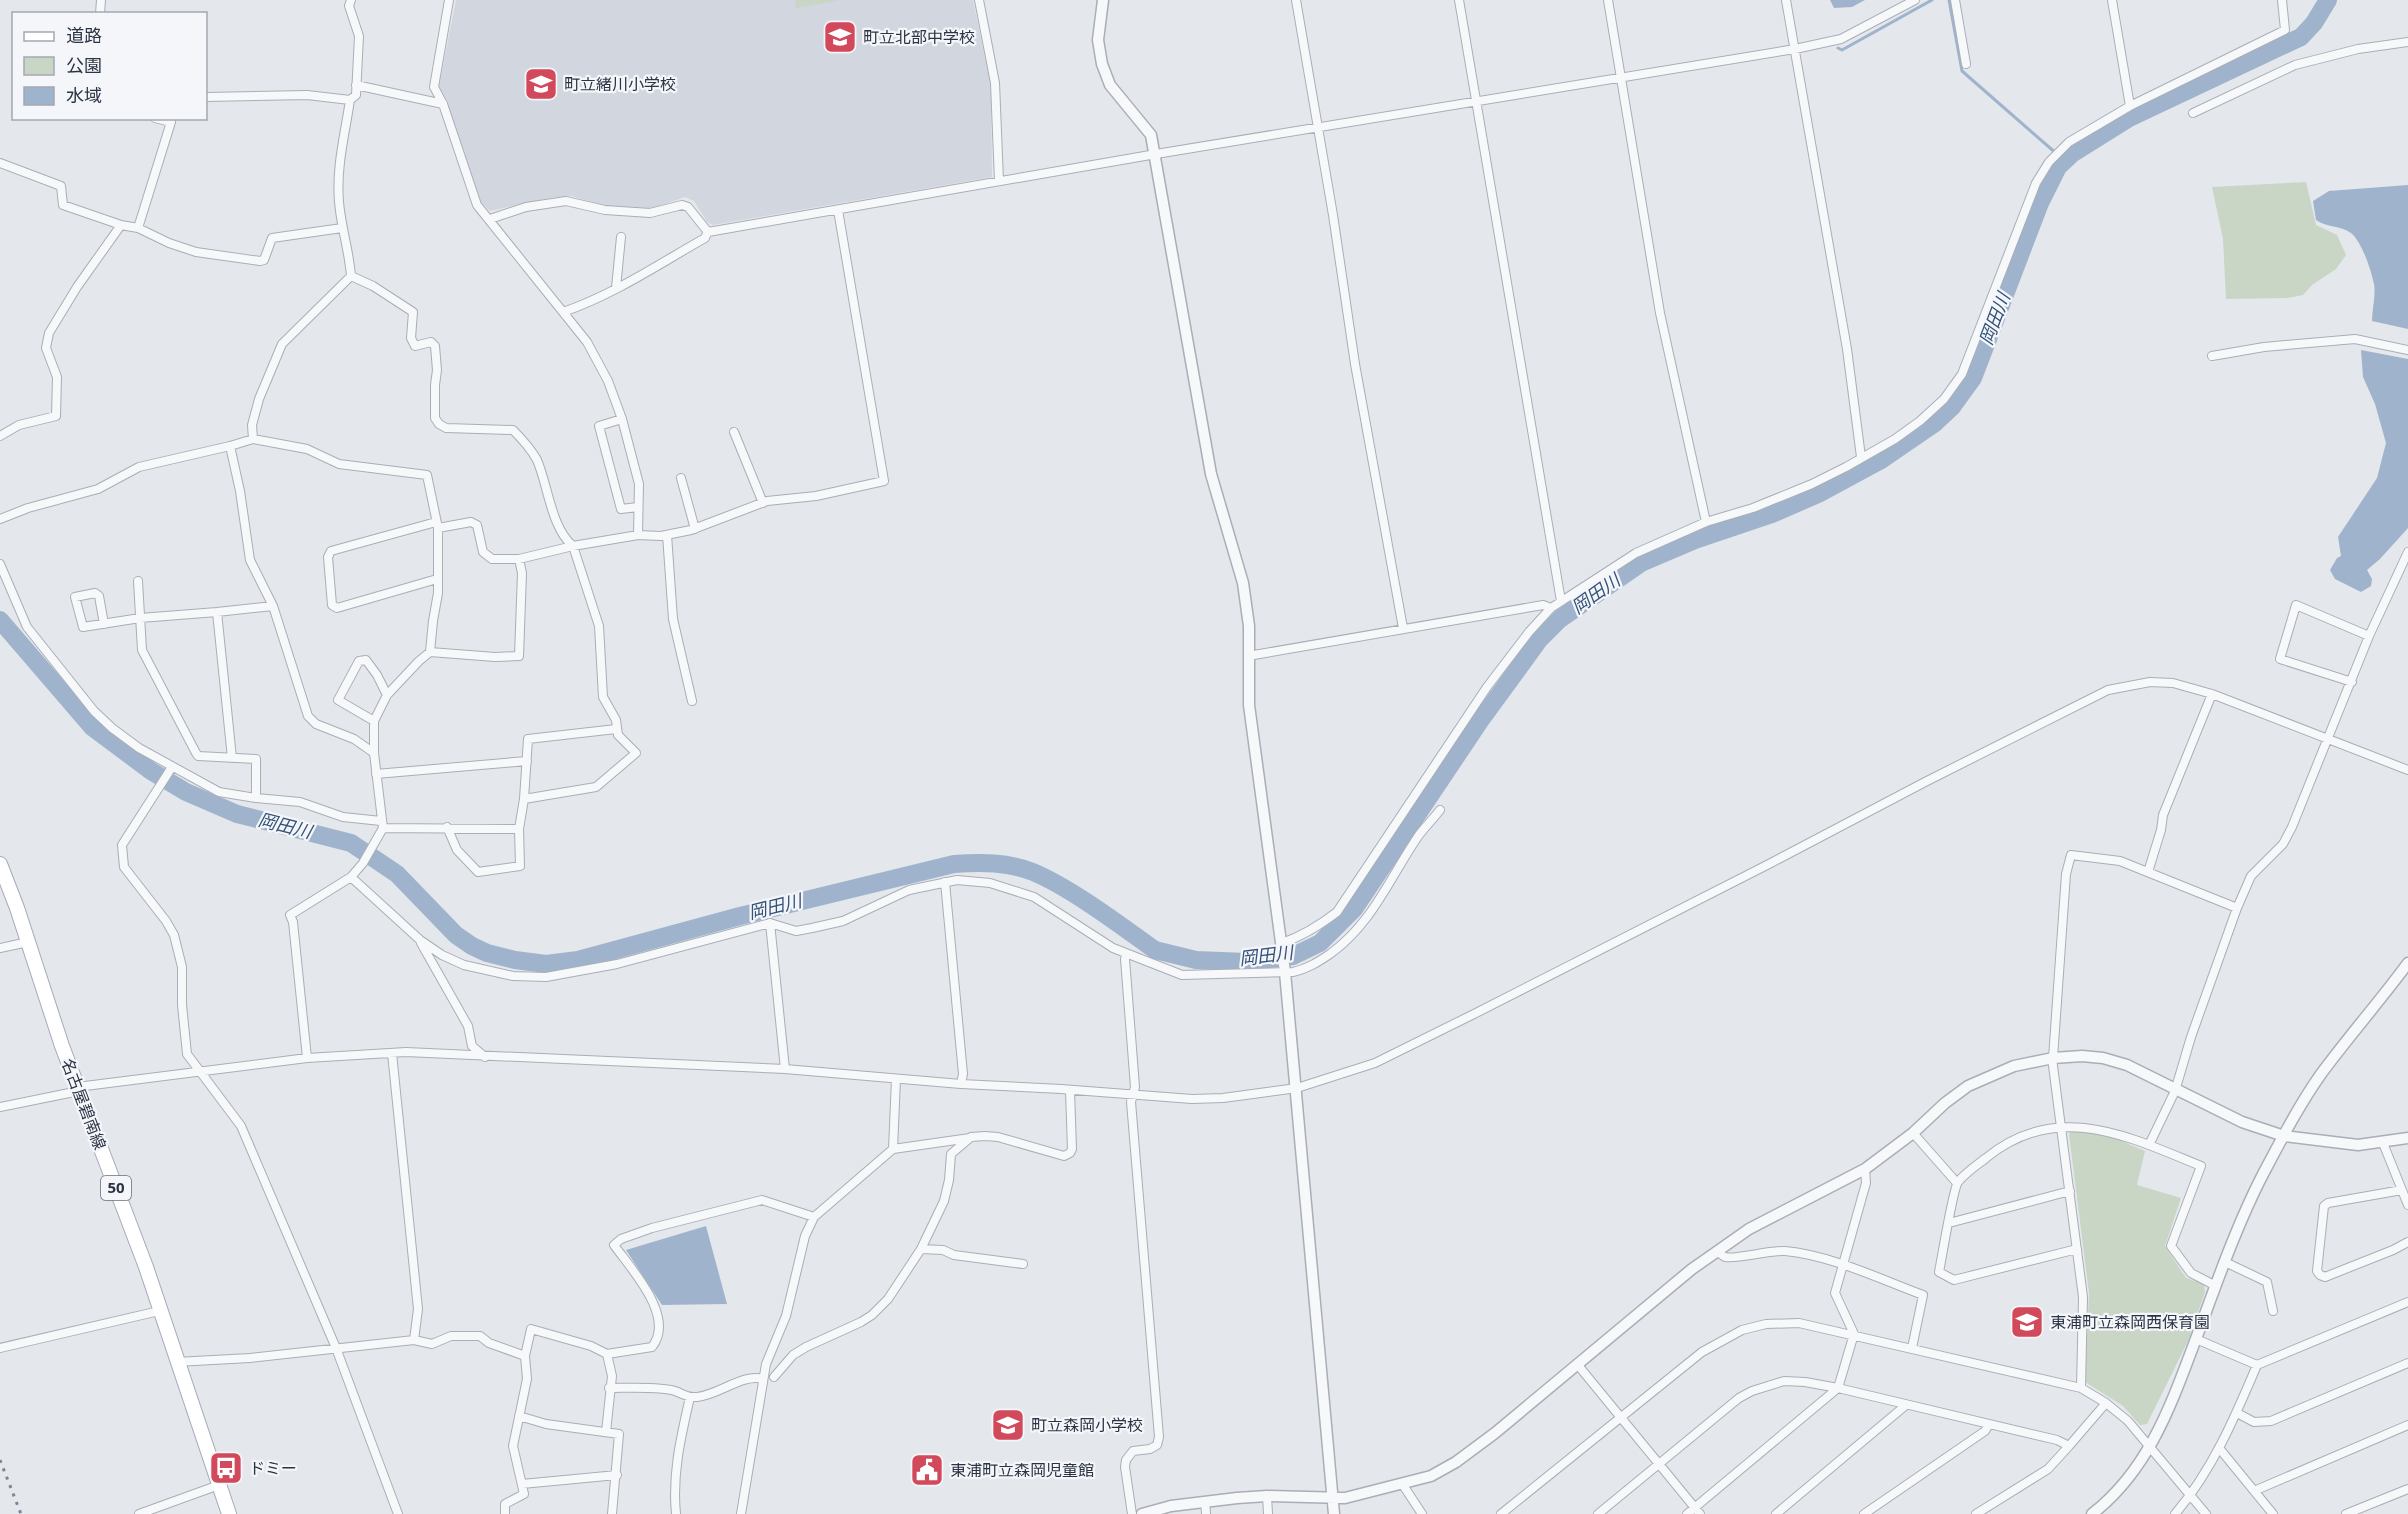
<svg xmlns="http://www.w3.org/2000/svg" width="2408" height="1514" viewBox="0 0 2408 1514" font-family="'Open Sans','Noto Sans JP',sans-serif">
<rect width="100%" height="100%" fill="#e4e7ec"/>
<path fill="#d2d6de" d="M456,0H973L991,87L992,177L713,225L707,222L694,201L685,197L650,209L605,206L571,196L549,198L490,211L480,201L450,115L447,100L439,86Z"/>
<path fill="#c9d6c5" d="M795,0H840L796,8Z
M2306,182L2316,225L2337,235L2346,255L2336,269L2312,285L2303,295L2288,298L2226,299L2223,239L2212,187Z
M2072,1130L2110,1136L2145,1151L2137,1185L2181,1198L2165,1246L2186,1278L2204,1284L2205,1292L2189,1339L2147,1424L2140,1425L2123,1406L2085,1382L2089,1293L2069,1134Z"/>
<path fill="#9fb4cc" d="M1830,0H1865L1852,7L1834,8Z
M2408,185V329L2372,321C2372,309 2376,295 2374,284C2371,270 2362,242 2351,233C2340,225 2327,228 2316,220L2313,201L2329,191Z
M2361,350L2408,359V528L2380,559L2367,570L2372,579L2371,586L2361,592L2335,579L2330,570L2337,558L2341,556L2338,537L2377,478L2386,443L2375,404L2363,377Z
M706,1226L727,1304L662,1305L626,1250Z"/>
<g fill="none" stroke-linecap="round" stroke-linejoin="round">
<path stroke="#9fb4cc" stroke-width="3" d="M1949,0L1962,71L2065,161
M1838,48L1842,50L1932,0"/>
<path stroke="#9fb4cc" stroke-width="18" d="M0,620L92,727L151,771L186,792L237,814L351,843L397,874L456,935L472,946L487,953L515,960L546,964L578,960L740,916L954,864C981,862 1008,862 1033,872C1071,888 1120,925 1155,950L1196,960L1247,962L1293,956L1320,943L1354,909L1480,721L1539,640L1560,619L1641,563L1695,540L1772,514L1818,494L1881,460L1935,423L1952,407L1973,378L2040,203L2058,167L2073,153L2129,118L2301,37L2314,23L2328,0"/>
<g stroke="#a9aeb7" stroke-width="10">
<path id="minor" d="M449,0L434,87L443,104L477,205L587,342L608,381L622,419L639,484L638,535
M979,0L995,83L999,181
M1296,0L1333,215L1355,364L1403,628
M1459,0L1561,601
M1608,0L1660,313L1706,522
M1786,0L1847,349L1861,457
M1955,0L1966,64
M2112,0L2130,106
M100,14L101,0
M356,85L443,104
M206,97L307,95L350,100
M2193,113L2295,65L2358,49L2408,42
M0,163L61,186L63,205L121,225L138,228L169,243L196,252L260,261L264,260L272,238L342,228
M490,219L526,207L566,201L605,210L650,213L682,205L688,207L708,232L1156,154L1795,49L1841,39L1915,0
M138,228L171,122L155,118
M351,276L373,286L413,312L411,338L415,346L431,342L435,346L437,370L435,385V418L439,424L446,428L513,430C522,439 531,449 537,460C548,485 551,528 573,546L599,626L603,697L616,720L618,735L636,753L596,787L524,799L519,829L520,866L478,872L457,850L447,827
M351,276C349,250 341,227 339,202C336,167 345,134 350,100L356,95L359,36L349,6L351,0
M616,288L621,237
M563,312C613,295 659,264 705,238L707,233
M2212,356L2264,347L2355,339L2408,350
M622,419L599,426L621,509L638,507
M734,432L763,503
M0,436L19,425L56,416L57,377L46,348L49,333L77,287L121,225
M253,439L252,425L259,399L282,344L351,276
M230,446L240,491L250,560L273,606L308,716L316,724L354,739L374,753
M681,478L695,529
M0,519L28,508L98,489L139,467L230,446L253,439L307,449L339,464L427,475L438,528V593L433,621L430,652L419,661L387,695L374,721V753L383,828L363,863L351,877L290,915L293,922L307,1058
M436,522L331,551L328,557L332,605L337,608L437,579
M438,528L471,522L477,525L483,552L492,559H519L573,546L638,535L661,536L691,530L767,501L816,496L884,481L838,210
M667,535L673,619L692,701
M0,564L27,627L94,711L112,728L139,748L219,792L256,798L300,802L343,817L381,821
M138,581L142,650L196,753L198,756L256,759V798
M217,612L232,758
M104,624L99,596L95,593L75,597L83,627L140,618L217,612L273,606
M430,652L495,657L519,656L522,573L519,559
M1248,656L1543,605L1551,608
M2352,682L2280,659L2296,605L2369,636
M374,721L338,700L359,661L366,660L377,675L387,695
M172,767L122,845L124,867L166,921L174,935L182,967V1005L187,1054L241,1126L336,1348L398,1514
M376,774L527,761
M524,799L528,739L616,729
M383,828L519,829
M2148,872L2161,830L2163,815L2212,694
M351,877L420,940L442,955L464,965L513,976L546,977L617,964L770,923L796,931L812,928L843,921L909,890L957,880L990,883L1034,897L1113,948L1182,975L1293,972C1307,969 1318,962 1330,954C1373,923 1390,877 1419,835C1425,827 1433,819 1440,810
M945,882L963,1074L961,1084
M770,923L785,1069
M421,943L468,1026L472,1046L485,1057
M1282,943C1303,936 1320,925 1337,912L1487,687L1529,632L1551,608L1636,553L1706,522L1753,508L1812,484L1846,467L1895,439L1920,421L1944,399L1962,374L2036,183L2049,162L2069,142L2130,106L2285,30L2282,0
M0,948L28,942
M1127,954L1125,959L1135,1087L1131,1102L1159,1437L1157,1445L1150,1449L1133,1451L1126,1460L1125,1467L1132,1514
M392,1053L418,1309L414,1340
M2052,1058L2083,1297L2081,1388
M2053,1058L2066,874L2071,855L2120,861L2237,908
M77,1087L307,1058L406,1052L785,1069L961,1084L1061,1089L1192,1099L1223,1098L1297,1088L1375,1063L1472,1015L1769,864L1927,781L2108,690L2150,682L2173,683L2212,694L2408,770
M0,1107L79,1091
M1913,1133L1957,1183
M2383,1143L2408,1205
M2149,1145L2175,1091L2191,1037L2237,908L2251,876L2283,844L2292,827L2369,636L2408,552
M893,1149L970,1138
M2402,1190L2328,1203L2324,1206L2317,1271L2320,1275L2325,1277L2393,1250L2408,1242
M1949,1223L2070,1191
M921,1249L943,1250L954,1255L1023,1264
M2077,1249L1954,1280L1939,1272C1942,1257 1953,1189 1958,1182C1965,1173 1977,1165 1986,1158C2057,1100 2127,1136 2201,1166L2171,1246L2191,1273L2216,1286
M1717,1251C1720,1253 1722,1256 1725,1257C1734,1260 1770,1250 1785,1251C1830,1255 1880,1279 1923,1295L1912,1348
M2225,1262L2267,1282L2273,1311
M2196,1339L2257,1365
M0,1348L159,1311
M176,1362L250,1358L414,1340L432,1344L451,1336H480L489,1343L525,1356
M1577,1364L1700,1514
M774,1377L793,1355L806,1347L861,1322L872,1315L888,1299L921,1249L944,1201L949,1180L951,1154L971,1137L985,1136L998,1137L1064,1156L1070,1153L1072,1149L1070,1091
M609,1388C626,1388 661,1386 675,1391C684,1394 686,1398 697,1397C719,1395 743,1373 763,1379
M2237,1413L2254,1422L2271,1421L2408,1363
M519,1416L546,1424L619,1434L612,1514
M606,1432L612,1376L607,1354
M2219,1448L2273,1514
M522,1484L617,1475
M1403,1485L1422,1514
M2254,1491L2408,1425
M1267,1496L1268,1514
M1205,1501L1206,1514
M139,1514L219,1485
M505,1514V1504L524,1494L513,1446L527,1379L525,1356L531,1329L591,1346L607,1354L652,1347C676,1317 632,1270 614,1245L621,1239L652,1228L762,1200L814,1217
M676,1514C672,1473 681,1437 690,1397
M741,1514L766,1364L786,1316L805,1236L814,1217L893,1149L896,1079
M1501,1514L1702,1352L1742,1330L1766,1324L1799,1323L2081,1388L2106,1403L2128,1421L2206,1514
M1598,1514L1739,1398L1752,1391L1784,1381L1805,1382L1838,1388L2057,1440L2069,1446L2106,1403
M1687,1514L1838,1388L1854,1334L1835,1293L1866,1183L1865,1169
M1776,1514L1906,1405
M1864,1514L1985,1431L1989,1424
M1976,1514L2048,1469L2069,1446
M2175,1514C2212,1471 2235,1417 2257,1365L2408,1302
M2346,1514L2408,1489"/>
</g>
<g stroke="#a9aeb7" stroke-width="13">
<path id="tertiary" d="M1103,0L1098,40L1102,64L1110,85L1151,135L1211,474L1243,583L1249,626V705L1285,972L1334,1514
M1142,1514L1171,1506L1237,1498L1267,1496L1345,1498L1431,1476L1456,1462L1495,1433L1692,1269L1749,1229L1865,1169L1913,1133L1945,1103L1968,1086L2014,1066L2053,1058L2082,1056L2103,1058L2127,1065L2242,1122L2284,1136L2358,1145L2408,1138
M2092,1514C2150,1469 2172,1402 2197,1336C2217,1282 2236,1227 2262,1176C2280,1142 2299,1105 2321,1074C2349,1036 2380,1001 2408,963"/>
</g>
<g stroke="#a3abb8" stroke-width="16">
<path id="primary" d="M0,864L17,908L62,1046L146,1267L229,1514"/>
</g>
<use href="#minor" stroke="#f7f8fa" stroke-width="8"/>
<use href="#tertiary" stroke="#f7f8fa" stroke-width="10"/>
<use href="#primary" stroke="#fff" stroke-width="14"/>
<path stroke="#7d8696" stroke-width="3" stroke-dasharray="3 6" stroke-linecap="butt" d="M0,1460L21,1514"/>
</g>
<defs>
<g id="school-square" transform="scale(1.725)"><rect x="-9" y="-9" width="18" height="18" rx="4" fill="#d1495b" stroke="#f4f6f9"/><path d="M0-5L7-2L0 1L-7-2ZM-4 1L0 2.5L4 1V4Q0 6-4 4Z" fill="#fff"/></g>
<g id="bus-square" transform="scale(1.725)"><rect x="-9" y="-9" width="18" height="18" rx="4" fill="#d1495b" stroke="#f4f6f9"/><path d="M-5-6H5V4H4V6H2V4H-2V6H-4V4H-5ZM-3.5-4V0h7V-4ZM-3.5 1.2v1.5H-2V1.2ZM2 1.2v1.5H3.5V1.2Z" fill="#fff"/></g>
<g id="civic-square" transform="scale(1.725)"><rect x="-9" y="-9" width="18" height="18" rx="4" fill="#d1495b" stroke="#f4f6f9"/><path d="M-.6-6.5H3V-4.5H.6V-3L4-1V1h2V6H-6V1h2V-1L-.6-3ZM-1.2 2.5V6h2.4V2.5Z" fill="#fff"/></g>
</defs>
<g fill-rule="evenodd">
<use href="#school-square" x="840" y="37"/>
<use href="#school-square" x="541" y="84"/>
<use href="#school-square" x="2027" y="1322"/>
<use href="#school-square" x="1008" y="1425"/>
<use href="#bus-square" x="226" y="1468"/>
<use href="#civic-square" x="927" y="1470"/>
</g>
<g text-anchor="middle" stroke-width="4.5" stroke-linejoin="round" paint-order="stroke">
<rect fill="#f4f6f9" stroke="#676e7b" stroke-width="1.5" x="101" y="1176" width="30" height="24" rx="4.5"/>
<g font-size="15" font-weight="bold" fill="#2b3445">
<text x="116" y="1193">50</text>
</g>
<g font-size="16" fill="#2b3445" stroke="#f4f6f9" text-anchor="start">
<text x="863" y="43">町立北部中学校</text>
<text x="564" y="90">町立緒川小学校</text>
<text x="2050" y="1328">東浦町立森岡西保育園</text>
<text x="1031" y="1431">町立森岡小学校</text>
<text x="249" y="1474">ドミー</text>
<text x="950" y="1476">東浦町立森岡児童館</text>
</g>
<g font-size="16" fill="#2b3445" stroke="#f4f6f9">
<text transform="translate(84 1104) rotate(69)" y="6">名古屋碧南線</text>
</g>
<g font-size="18" font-style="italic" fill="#34527a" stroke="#f4f6f9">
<text transform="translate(1995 319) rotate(-69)" y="6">岡田川</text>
<text transform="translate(1596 594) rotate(-35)" y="6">岡田川</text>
<text transform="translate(285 826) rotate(14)" y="6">岡田川</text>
<text transform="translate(775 907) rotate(-14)" y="6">岡田川</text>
<text transform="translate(1266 956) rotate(-7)" y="6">岡田川</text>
</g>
</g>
<rect x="12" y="12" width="195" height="108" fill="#f4f6f9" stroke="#a4a8b1" stroke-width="1.5"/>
<rect x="24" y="32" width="30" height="9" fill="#ffffff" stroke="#a4a8b1" stroke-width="1.5"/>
<text x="66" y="42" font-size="18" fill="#2b3445">道路</text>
<rect x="24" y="57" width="30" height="18" fill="#c9d6c5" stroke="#a4a8b1" stroke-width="1.5"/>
<text x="66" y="72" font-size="18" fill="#2b3445">公園</text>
<rect x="24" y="87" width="30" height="18" fill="#9fb4cc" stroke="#a4a8b1" stroke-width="1.5"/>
<text x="66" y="102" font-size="18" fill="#2b3445">水域</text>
</svg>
